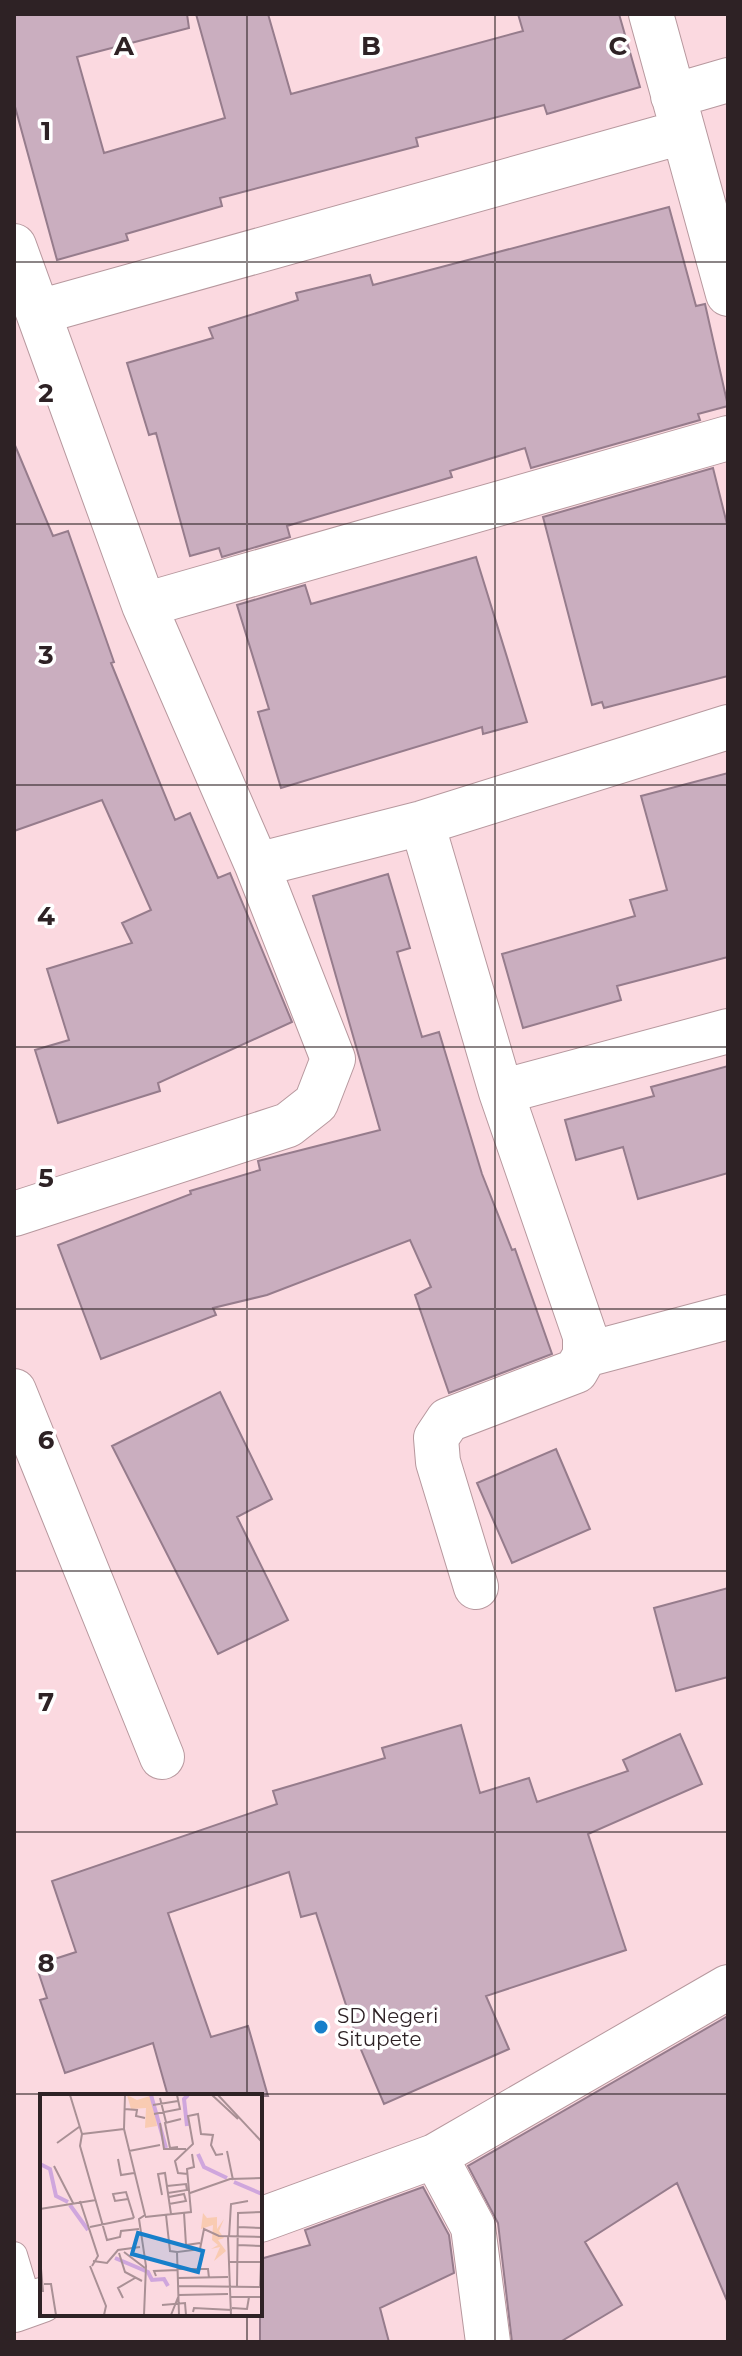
<svg xmlns="http://www.w3.org/2000/svg" width="742" height="2356" viewBox="0 0 742 2356" font-family="Montserrat,sans-serif">
<rect width="100%" height="100%" fill="#fbd9e0"/>
<path fill="#caaebf" stroke="#967c8c" stroke-width="2" d="M14,14H187L189,28L77,57L104,153L225,118L196,14H268L291,94L523,31L518,14H619L640,87L547,114L544,105L416,138L418,146L220,198L222,206L126,234L128,240L57,260L14,103Z
M669,207L696,306L705,304L728,406L698,414L700,420L531,468L525,448L450,471L452,477L287,526L290,537L222,557L219,548L190,556L156,433L149,435L127,363L213,338L209,328L298,300L296,293L370,275L373,285Z
M14,443L53,536L68,531L114,662L111,663L175,820L190,813L218,878L230,873L292,1022L158,1083L160,1091L58,1123L35,1050L69,1040L47,969L132,943L122,923L151,910L102,800L14,831Z
M713,468L728,528V676L604,708L602,702L592,705L543,517Z
M476,557L527,722L483,734L482,727L281,788L258,712L269,709L237,605L305,585L311,604Z
M728,773V957L617,986L621,1000L523,1028L502,954L635,916L630,900L667,890L641,796Z
M388,874L410,948L397,952L422,1037L439,1032L482,1174L512,1250L515,1249L552,1354L449,1393L415,1295L431,1287L410,1240L267,1295L213,1308L216,1315L101,1359L58,1245L191,1194L190,1191L260,1170L258,1161L380,1130L313,896Z
M728,1066V1173L638,1199L623,1147L576,1160L565,1120L654,1096L651,1087Z
M220,1392L272,1499L237,1517L288,1620L218,1654L112,1446Z
M556,1449L590,1529L512,1563L477,1483Z
M728,1588V1677L676,1691L654,1608Z
M461,1725L480,1793L529,1778L537,1802L628,1771L623,1760L680,1734L702,1784L588,1834L626,1950L486,1996L509,2049L384,2104L359,2045L316,1913L301,1917L289,1872L168,1913L211,2037L248,2026L268,2096H168L153,2043L65,2073L40,2000L47,1998L36,1965L76,1952L52,1881L277,1804L273,1791L385,1758L382,1748Z
M728,2016V2303L677,2183L585,2242L622,2305L560,2342H512L498,2223L468,2166Z
M423,2187L449,2235L454,2273L380,2308L389,2342H260V2259L310,2245L305,2230Z"/>
<g fill="none" stroke-linecap="round" stroke-linejoin="round">
<g stroke="#b7989e" stroke-width="28">
<path id="service" d="M14,2255L29,2305"/>
</g>
<g stroke="#b7989e" stroke-width="46">
<path id="minor" d="M651,14L728,294
M673,96L728,80
M14,246L144,605L257,865L422,823L728,727
M39,312L682,132
M144,605L728,438
M422,823L501,1092L585,1336V1355L576,1371L448,1420L436,1438L438,1462L476,1587
M501,1092L728,1031
M14,1214L288,1125L316,1103L333,1059L257,865
M585,1355L728,1317
M14,1391L162,1757
M435,2156L473,2227L488,2342
M260,2220L435,2156L728,1987
M14,2310L42,2300"/>
</g>
<use href="#service" stroke="#fff" stroke-width="26"/>
<use href="#minor" stroke="#fff" stroke-width="44"/>
</g>
<path fill="none" stroke="#2e2225" stroke-width="2" stroke-opacity="0.55" d="M247,14V2096M495,14V2342M14,262H728M14,524H728M14,785H728M14,1047H728M14,1309H728M14,1571H728M14,1832H728M14,2094H728M247,2314V2342"/>
<circle fill="#177fca" stroke="#fff" stroke-width="3" cx="321" cy="2027" r="8"/>
<g text-anchor="middle" stroke-width="7" stroke-linejoin="round" paint-order="stroke">
<g font-size="20" fill="#2e2225" stroke="#fff" text-anchor="start">
<text x="337" y="2023">SD Negeri<tspan x="337" dy="23">Situpete</tspan></text>
</g>
</g>
<g transform="translate(40 2094)">
<rect width="222" height="222" fill="#fbd9e0"/>
<path d="M87,1L97,6L113,1L117,32L105,34L106,14L91,15ZM163,119L167,124L177,123V135L184,125L179,137L184,144L178,146L186,157L174,167L180,153L171,155L178,151L172,146L173,131L161,135Z" fill="#f9cbb2"/>
<path fill="none" stroke="#cfa6dd" stroke-width="4" d="M111,1L126,54M147,32L144,5L148,1M158,60L164,73L187,84M0,70L10,75L16,102L28,108M194,88L222,100M30,111L48,136M75,164L108,178L112,186L124,185L128,192"/>
<path fill="none" stroke="#a99095" stroke-width="2" d="M30,1L42,40M85,1L84,35L105,121L99,125L106,172L104,221M172,1L198,25M178,1L222,48M120,4L126,28M113,11L138,7M84,15L97,16L96,22L105,24M114,20L140,15L137,1M120,29L124,55H146M42,40L40,52L67,146L80,143L81,137L99,135M42,40L84,35M17,49L39,33M138,53L130,54L125,29L141,25M89,57L120,51M187,57L193,86M78,65L81,81L94,79M14,72L33,109M148,80L138,79L135,67L153,50L148,22L158,20L161,40L173,41L171,51L176,61L183,60M127,92L146,90L147,96L128,99M150,99L190,85L222,84M122,101L118,80L125,79L131,120M129,103L144,100L146,107L129,110M88,105L75,107L73,100L86,98L94,124M40,107L58,162L52,172M0,115L56,106M144,119L146,151L160,149M126,121L130,157L137,158M105,123L151,118L147,75L154,73L152,60M50,133L94,124M198,133L222,134M188,143L191,221M189,143L191,110L208,107M198,151L222,152M84,158L105,174M79,159L85,178L102,187M0,163L3,198M53,167L67,169L78,156L100,153M188,168H222M50,172L66,212L64,221M138,175H168L169,184M116,182L114,177L138,176M138,184L188,183M4,190H11L16,221M139,192L222,193M197,192L198,119L222,118M220,193L221,168M190,203H222M83,204L78,194L95,184M122,211L145,209L146,221M192,214L207,215L209,203M153,218L154,214L192,216M131,221L139,201L188,200M139,221L137,158L160,155L164,135L179,142L222,143"/>
<path fill="#177fca" fill-opacity="0.15" stroke="#177fca" stroke-width="4" d="M98,139L163,157L158,178L92,160Z"/>
<rect width="222" height="222" fill="none" stroke="#2e2225" stroke-width="4"/>
</g>
<g font-size="26" text-anchor="middle" font-weight="bold" fill="#2e2225" stroke="#fff" stroke-width="7" stroke-linejoin="round" paint-order="stroke">
<text x="124" y="55">A</text>
<text x="371" y="55">B</text>
<text x="618" y="55">C</text>
<text x="46" y="140">1</text>
<text x="46" y="402">2</text>
<text x="46" y="664">3</text>
<text x="46" y="925">4</text>
<text x="46" y="1187">5</text>
<text x="46" y="1449">6</text>
<text x="46" y="1711">7</text>
<text x="46" y="1972">8</text>
</g>
<rect width="742" height="2356" fill="none" stroke="#2e2225" stroke-width="32"/>
</svg>
